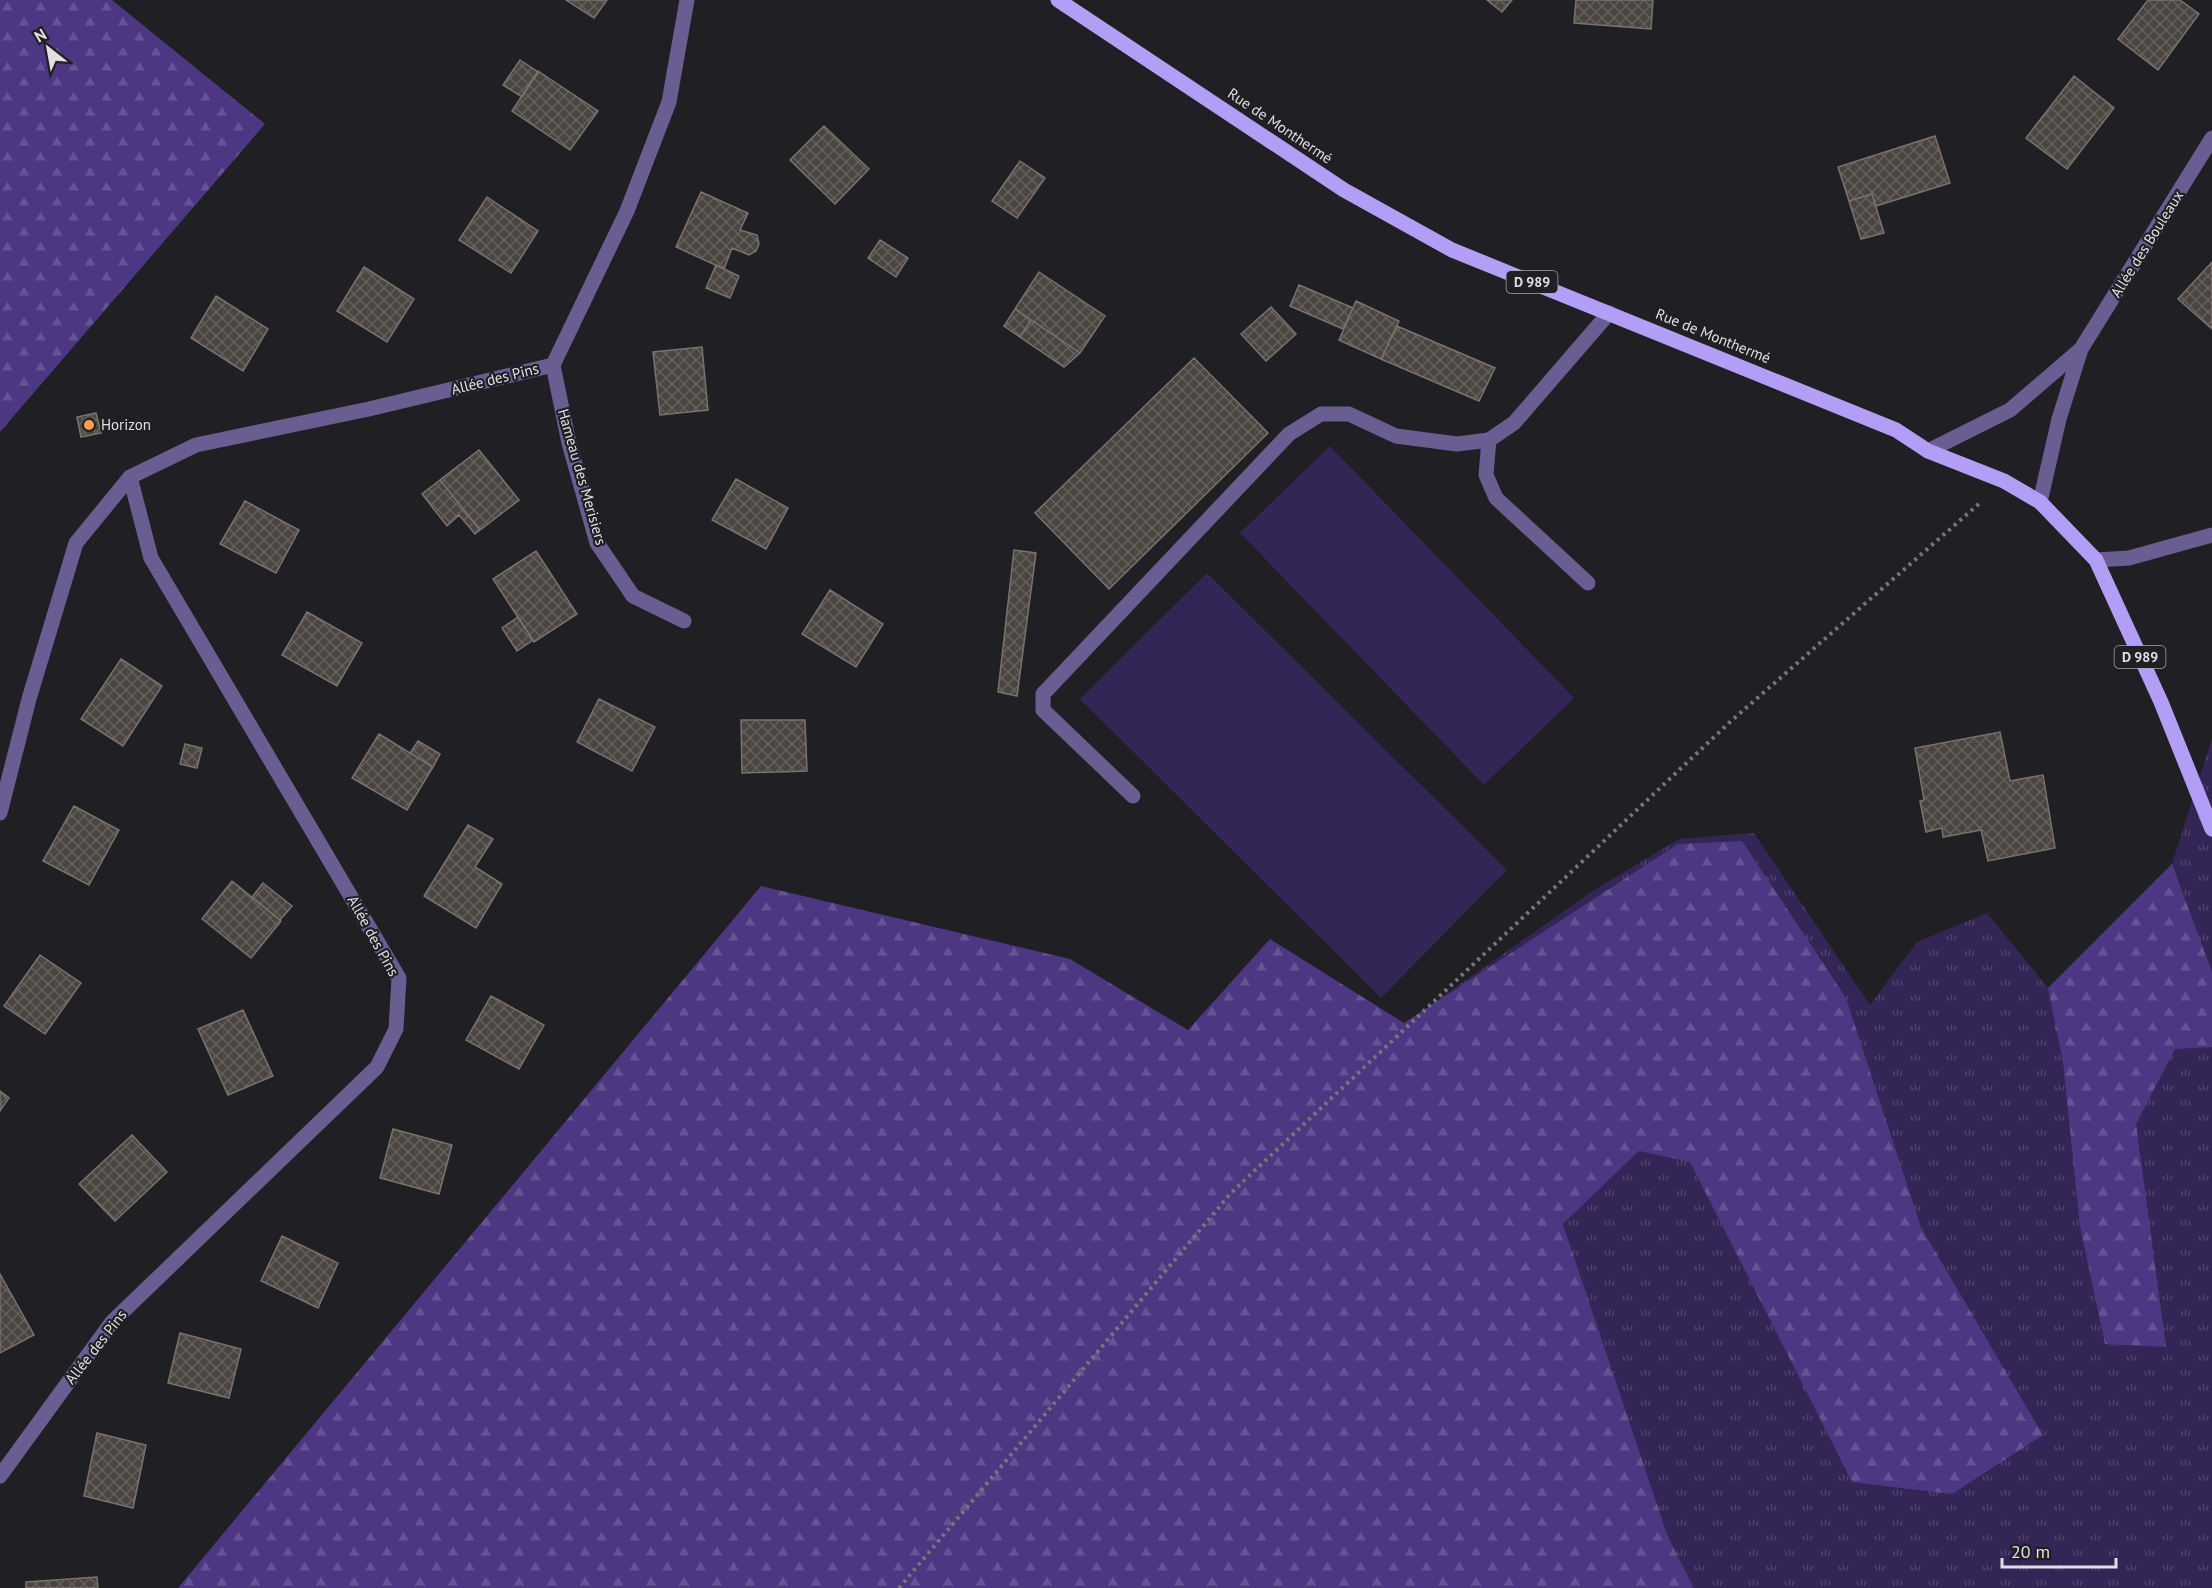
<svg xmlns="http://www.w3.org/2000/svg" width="2212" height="1588" viewBox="0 0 2212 1588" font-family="'PT Sans',sans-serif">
<defs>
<pattern id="grass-tufts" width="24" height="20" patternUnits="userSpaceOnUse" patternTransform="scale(1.5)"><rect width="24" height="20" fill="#332555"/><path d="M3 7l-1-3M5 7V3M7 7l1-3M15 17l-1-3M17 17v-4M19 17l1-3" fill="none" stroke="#50446d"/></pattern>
<pattern id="forest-firs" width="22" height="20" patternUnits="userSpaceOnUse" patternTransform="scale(1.5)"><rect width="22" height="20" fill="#4d3682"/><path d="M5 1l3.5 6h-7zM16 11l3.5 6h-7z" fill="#665394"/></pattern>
<pattern id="building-cross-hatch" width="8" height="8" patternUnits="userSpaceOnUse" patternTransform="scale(1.5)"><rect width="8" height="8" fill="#4b4542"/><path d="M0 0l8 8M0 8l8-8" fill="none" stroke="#655f5d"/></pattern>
</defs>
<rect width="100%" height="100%" fill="#201f24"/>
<path fill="url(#grass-tufts)" d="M2212,738V1588H1694L1668,1537L1563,1224L1639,1151L1690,1161L1852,1482L2043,1435L1921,1227L1846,998L1405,1023L1594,890L1679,839L1754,833L1870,1005L1917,942L1987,913L2048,988L2172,864Z"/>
<path fill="url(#forest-firs)" d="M0,0H112L265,124L0,432Z
M1742,841L1846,998L1921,1227L2043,1435L1952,1494L1852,1482L1690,1162L1639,1151L1563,1224L1668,1537L1694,1588H178L761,886L1070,959L1188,1030L1270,939L1404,1023L1678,844Z
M2172,864L2212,972V1047L2175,1049L2136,1124L2166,1347L2105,1344L2080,1226L2063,1062L2048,988Z"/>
<path fill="#332555" d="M1330,446L1574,698L1484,785L1240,533Z
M1207,573L1507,870L1381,998L1080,699Z"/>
<path fill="url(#building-cross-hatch)" stroke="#79736f" stroke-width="1.5" d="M566,0H607L594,18Z
M1487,0H1512L1502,12Z
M1576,0H1653L1651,29L1574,23Z
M2148,0H2180L2199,14L2158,70L2118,39Z
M520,60L538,72L522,97L503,85Z
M538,71L598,111L570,150L512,111Z
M2074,76L2114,108L2067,169L2026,138Z
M824,126L869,169L835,204L790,160Z
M1935,136L1950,183L1876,206L1872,194L1849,201L1838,167Z
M1020,161L1045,178L1017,218L992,201Z
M701,192L748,213L740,230L757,235L759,244L756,251L749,255L732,248L724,269L676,247Z
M1872,194L1884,233L1861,239L1849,201Z
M487,197L538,231L511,273L459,240Z
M880,240L908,258L896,277L868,258Z
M2212,262V329L2178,299Z
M716,265L739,276L730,298L706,288Z
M364,267L414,299L387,342L337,311Z
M1039,272L1105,316L1080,353L1015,309Z
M1299,285L1353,308L1343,329L1290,306Z
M216,296L268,329L243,371L191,338Z
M1356,301L1399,321L1381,359L1339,340Z
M1271,307L1296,334L1266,361L1241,334Z
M1015,309L1031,320L1020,337L1004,326Z
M1031,320L1080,353L1064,367L1020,337Z
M1397,326L1495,368L1479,401L1381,359Z
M702,347L708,410L660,415L653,352Z
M1194,358L1268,433L1109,589L1035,513Z
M96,413L101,433L81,437L77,417Z
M479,450L519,500L480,530L440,480Z
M736,479L788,508L766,549L712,520Z
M440,480L480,530L475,534L459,515L447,526L422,494Z
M245,501L299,530L276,573L220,544Z
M1014,550L1036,553L1017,696L998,692Z
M536,551L577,614L534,642L493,579Z
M830,590L883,624L856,667L802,634Z
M307,612L362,643L337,686L282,655Z
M518,617L533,640L517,651L502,628Z
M121,659L162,686L123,746L81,719Z
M599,699L655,727L632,771L577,742Z
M741,720H805L807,771L742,773Z
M2000,732L2010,781L2043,775L2055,848L1988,861L1981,830L1943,837L1942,828L1926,832L1920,801L1924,800L1915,748Z
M379,734L433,767L407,810L352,778Z
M418,741L440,754L433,767L410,753Z
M185,744L202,748L197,768L180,764Z
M74,806L119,830L89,885L43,861Z
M468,825L493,839L475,867L502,884L476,928L424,896Z
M232,881L281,921L251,958L202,919Z
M263,883L292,906L280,920L252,897Z
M40,955L81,983L45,1034L4,1006Z
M491,996L544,1025L519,1069L466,1040Z
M243,1010L273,1076L228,1095L198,1029Z
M0,1091L9,1098L0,1111Z
M393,1129L452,1145L439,1194L380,1178Z
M132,1135L167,1172L115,1221L79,1184Z
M282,1236L338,1263L318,1308L261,1281Z
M0,1274L34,1335L0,1353Z
M180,1333L241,1349L229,1398L168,1383Z
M97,1433L146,1445L133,1508L84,1496Z
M97,1577L98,1588H26V1582Z"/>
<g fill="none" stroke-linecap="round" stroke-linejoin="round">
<path stroke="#77767a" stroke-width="4" stroke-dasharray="3 4.5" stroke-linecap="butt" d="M899,1588L1231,1193L1730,722L1981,502"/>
<path stroke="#695d91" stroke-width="15" d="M553,365L627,211L669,102L687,0
M553,365L569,443L597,543L633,596L684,621
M1489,440L1486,475L1496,498L1588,583
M1928,451L2010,410L2081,349
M2040,502L2059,419L2081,349L2212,138
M2096,560L2129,558L2212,535
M1133,796L1043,710V694L1289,434L1321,414H1349L1396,436L1457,444L1489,440L1514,423L1609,313
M0,813L29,699L76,543L130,477L196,445L369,409L553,365
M0,1476L112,1322L377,1067L396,1029L399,978L151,558L130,477"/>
<path stroke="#b39ef5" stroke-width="15" d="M1058,0L1344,190L1452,250L1896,430L1928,451L2004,481L2040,502L2096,560L2161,702L2212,829"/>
</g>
<circle fill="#fd9c56" stroke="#201f24" stroke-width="2" cx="89" cy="425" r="6"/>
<g text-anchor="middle" stroke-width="4.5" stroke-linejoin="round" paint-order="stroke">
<g fill="#201f24" stroke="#a6a5aa" stroke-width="1.5">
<rect x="1506.5" y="271" width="51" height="22" rx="4.5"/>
<rect x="2114.5" y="646" width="51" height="22" rx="4.5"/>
</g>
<g font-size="14" font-weight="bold" fill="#e0dfe3">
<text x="1532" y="287">D 989</text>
<text x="2140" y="662">D 989</text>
</g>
<g font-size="15" fill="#e0dfe3" stroke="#201f24">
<text transform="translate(1280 126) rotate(34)" y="5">Rue de Monthermé</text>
<text transform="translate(2147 244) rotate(-58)" y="5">Allée des Bouleaux</text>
<text transform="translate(1713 336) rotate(22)" y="5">Rue de Monthermé</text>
<text transform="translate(495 379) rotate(-14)" y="5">Allée des Pins</text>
<text transform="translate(582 477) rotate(74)" y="5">Hameau des Merisiers</text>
<text transform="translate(373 936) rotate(61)" y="5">Allée des Pins</text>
<text transform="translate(96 1347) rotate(-52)" y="5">Allée des Pins</text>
</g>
<g font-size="15" fill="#e0dfe3" stroke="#201f24" text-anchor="start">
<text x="101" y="430">Horizon</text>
</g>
</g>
<g transform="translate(48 48) rotate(329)" stroke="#201f24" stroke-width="4.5" paint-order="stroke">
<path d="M0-4.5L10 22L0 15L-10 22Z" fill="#e0dfe3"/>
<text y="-9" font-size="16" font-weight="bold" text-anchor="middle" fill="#e0dfe3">N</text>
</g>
<path d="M2002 1558v9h114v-9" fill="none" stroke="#e0dfe3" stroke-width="3"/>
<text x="2011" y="1558" font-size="18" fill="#e0dfe3" stroke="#201f24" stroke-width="4.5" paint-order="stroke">20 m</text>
</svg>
